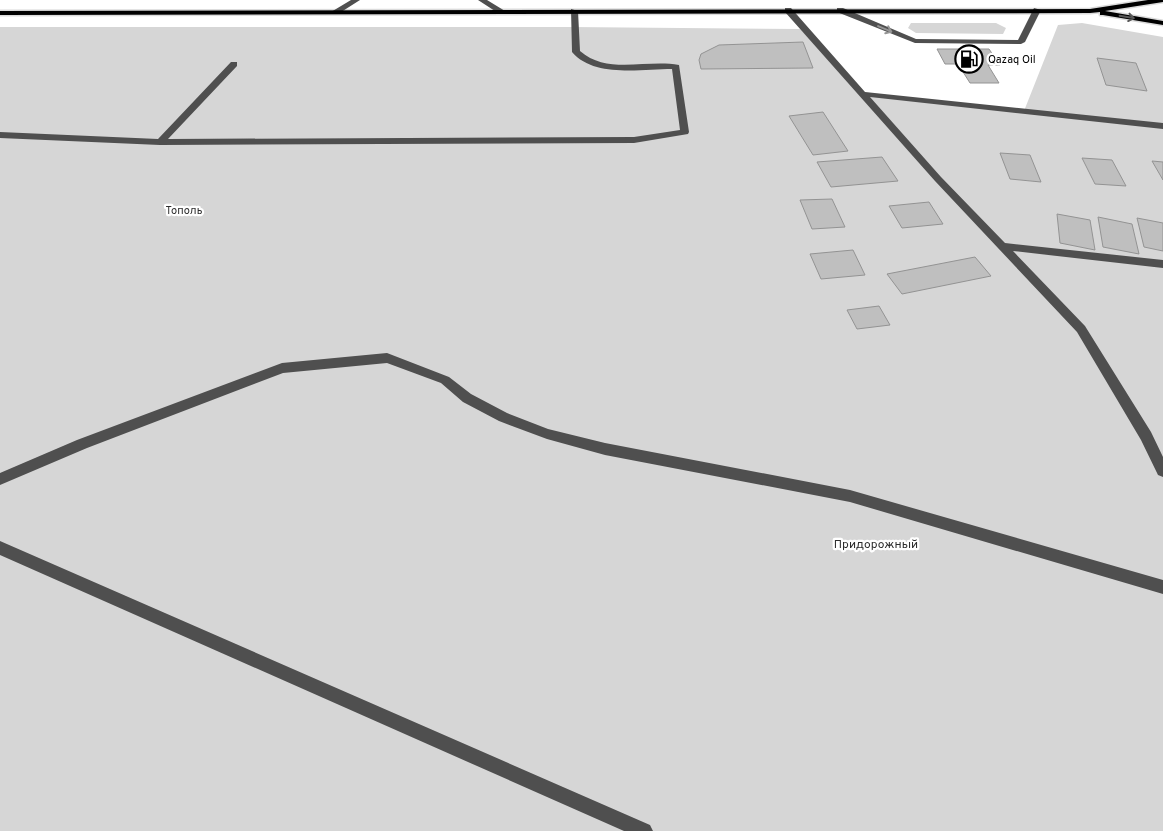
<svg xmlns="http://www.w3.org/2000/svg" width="1163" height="831" viewBox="0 0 1163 831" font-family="Overpass,sans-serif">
<rect width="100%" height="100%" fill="#fff"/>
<path fill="#d6d6d6" d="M911,23H996L1006,28L1003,34L916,33L908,28Z
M1082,23L1163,37V831H0V27H571L800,29L861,92L1024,111L1058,25Z"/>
<path fill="#bfbfbf" stroke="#939393" d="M803,42L813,68L701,69L699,60L701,54L719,45Z
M937,49H989L1000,65H988L999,83H970L958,64H945Z
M1097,58L1136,63L1147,91L1106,85Z
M823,112L848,151L813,155L789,116Z
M1000,153L1030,155L1041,182L1010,179Z
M882,157L898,181L831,187L817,162Z
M1082,158L1112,160L1126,186L1095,184Z
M1152,161L1163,162V180Z
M832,199L845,227L812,229L800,200Z
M929,202L943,224L902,228L889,206Z
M1057,214L1090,220L1095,250L1060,243Z
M1098,217L1132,224L1139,254L1103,247Z
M1137,218L1163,223V251L1144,247Z
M853,250L865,275L821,279L810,254Z
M975,257L991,276L902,294L887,274Z
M879,306L890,325L857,329L847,310Z"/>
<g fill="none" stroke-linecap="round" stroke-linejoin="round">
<g stroke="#dbdbdb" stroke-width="3">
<path id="major" d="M1148,0H1163V2L1105,11L1163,21V25L1103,15H1100V12L1090,13L0,15V11L1090,9Z"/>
</g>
<path fill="#4f4f4f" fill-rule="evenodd" d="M351,0H360L338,14L331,12Z
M478,0H487L505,11L498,13Z
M785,8H791L865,92L1163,123V129L870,97L941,177L1005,243L1163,260V268L1013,251L1085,326L1151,432L1163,457V477L1158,475L1141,440L1077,332L935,181L785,12Z
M837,8H843L916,39L1018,40L1034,8L1041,10L1025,42L1021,44L915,43L837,12Z
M571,9L578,11L580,51C607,75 646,59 679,65L689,132L688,134L634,143L160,145L0,138V132L158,139L231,62H237V66L168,139L634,137L680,130L672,69C641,69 594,78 572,52Z
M387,353L449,377L471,394L507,413L548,429L605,443L850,490L1163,580V594L850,502L605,455L547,439L499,421L463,402L441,383L387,363L283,373L87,448L0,485V473L77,440L282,363Z
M0,541L650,825L653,831H624L0,555Z"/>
<use href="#major" fill="#000" fill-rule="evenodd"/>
</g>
<defs><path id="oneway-shaft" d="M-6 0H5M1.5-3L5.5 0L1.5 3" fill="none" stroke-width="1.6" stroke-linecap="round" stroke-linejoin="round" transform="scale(1.25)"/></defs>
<use stroke="#595959" href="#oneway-shaft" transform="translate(1127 17) rotate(10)"/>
<use stroke="#959595" href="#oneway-shaft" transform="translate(885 29) rotate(23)"/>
<defs>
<g id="fuel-ring" transform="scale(1.4375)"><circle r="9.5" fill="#fff" stroke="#000" stroke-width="1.5"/><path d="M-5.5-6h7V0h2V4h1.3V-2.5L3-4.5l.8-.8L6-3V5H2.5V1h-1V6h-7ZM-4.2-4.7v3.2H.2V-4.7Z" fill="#000"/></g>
</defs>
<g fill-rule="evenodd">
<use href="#fuel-ring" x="969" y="59"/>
</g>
<g text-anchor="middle" stroke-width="4.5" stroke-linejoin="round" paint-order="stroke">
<g font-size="11" fill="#000" stroke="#fff" text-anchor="start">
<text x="988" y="63">Qazaq Oil</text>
</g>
<g font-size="11" fill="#2d2d2d" stroke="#fff">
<text x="184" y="214">Тополь</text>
</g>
<g font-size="12" fill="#2d2d2d" stroke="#fff">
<text x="876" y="548">Придорожный</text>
</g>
</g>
</svg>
